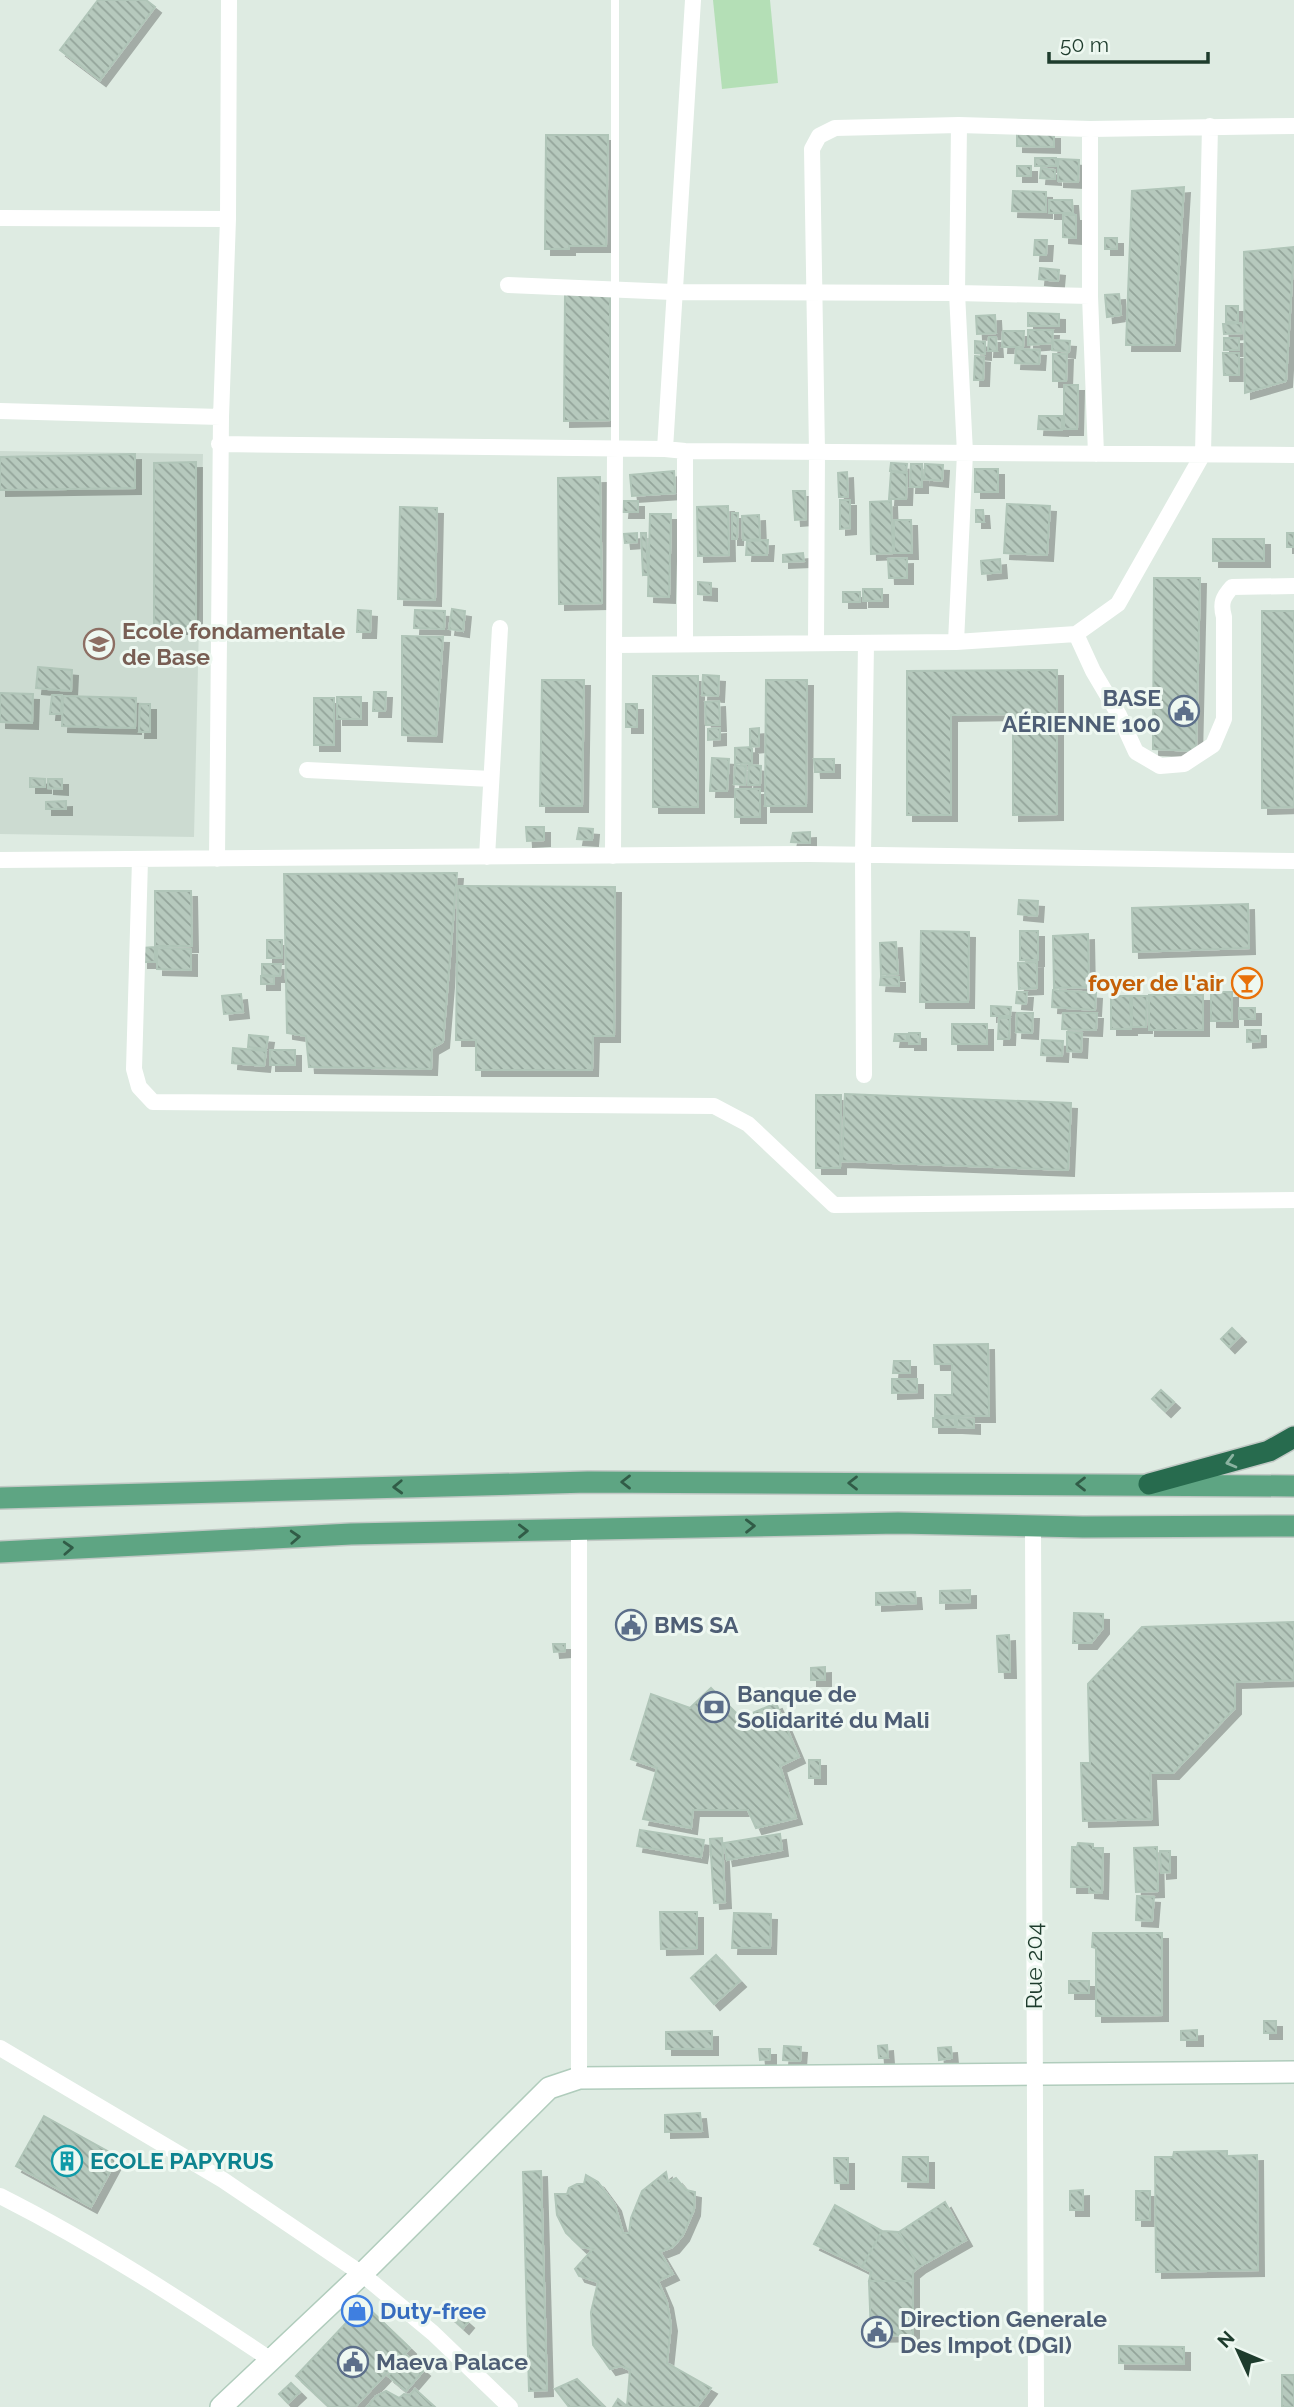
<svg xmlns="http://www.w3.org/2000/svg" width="1294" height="2407" viewBox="0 0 1294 2407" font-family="Raleway,sans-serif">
<defs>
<pattern id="building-back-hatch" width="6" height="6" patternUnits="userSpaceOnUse" patternTransform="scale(1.75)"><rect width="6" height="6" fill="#b6c9bd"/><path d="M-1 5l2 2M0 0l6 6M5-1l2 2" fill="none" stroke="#93a49a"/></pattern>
<filter id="shadow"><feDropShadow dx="6" dy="6" stdDeviation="0" flood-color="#0004"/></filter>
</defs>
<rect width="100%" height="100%" fill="#deebe2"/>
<path fill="#ccdbd1" d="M0,451L203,454L194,837L0,834Z"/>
<path fill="#b4dfb6" d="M713,0H770L778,83L722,89Z"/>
<path fill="url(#building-back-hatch)" stroke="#b0c5b8" stroke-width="2" filter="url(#shadow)" d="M98,0H146L155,7L100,80L60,50Z
M1017,133H1054V147L1017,146Z
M546,135H608L606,246H569V249H545Z
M1035,158H1056V166H1035Z
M1058,159L1079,160L1078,182L1058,181Z
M1017,166H1031V176H1017Z
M1041,168L1055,170V179L1040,178Z
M1184,187L1174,345H1126L1132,191Z
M1013,191L1046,192V212L1012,211Z
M1049,200H1072L1073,213H1049Z
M1063,215H1076V238L1063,237Z
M1105,238H1117V249H1105Z
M1035,240H1047L1046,255H1034Z
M1294,247L1286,381L1245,393L1244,252Z
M1040,268L1059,270L1058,281L1039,279Z
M565,293H610V420L564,421Z
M1119,294L1121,315L1107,317L1105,295Z
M1226,306H1238V322H1226Z
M1028,313L1059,314V326H1028Z
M995,315L996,333L977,334L976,316Z
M1241,323L1242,333L1224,334L1223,324Z
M1028,330H1053L1052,343L1028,345Z
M1003,331H1024L1023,347H1002Z
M989,337H996L997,351H988Z
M1224,338H1239V350H1224Z
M1053,340L1070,341L1069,352L1052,350Z
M975,341L985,342V354L975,353Z
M1016,349L1040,350L1039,364L1015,363Z
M1223,353H1239V375H1224Z
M1053,354H1067L1066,381H1053Z
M975,356L984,357L983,380H974Z
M1064,385H1078L1077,429H1064Z
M1039,416H1062V430L1038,429Z
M135,454V488L0,490V457Z
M196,462V628H154V463Z
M891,463L907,464L906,472L890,471Z
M911,464H922V487H910Z
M925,464L943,465L942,481L924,479Z
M975,469H998V492H975Z
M674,471L675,493L632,496L630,475Z
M847,472L848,497H839L838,473Z
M891,472L907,473L906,499H889Z
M600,477L602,603L559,604L558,478Z
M793,491H805L806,519L795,520Z
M840,500H850V528L840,529Z
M624,501H638V512H623Z
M891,501L893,553L871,554L870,502Z
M1007,504L1050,506L1047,555L1004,553Z
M728,506L729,555L698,556L697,507Z
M400,507L437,508L435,600L398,599Z
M976,510H983L984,522H976Z
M732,513H738L737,539H732Z
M650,514H671L669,597L648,596Z
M759,515L760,539L743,540L742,516Z
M894,520H911L912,553H894Z
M637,533V542L625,543L624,534Z
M641,533H646L648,574L643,575Z
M1287,533H1294V547H1287Z
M1213,539H1264V561H1213Z
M768,540L767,555H746L747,541Z
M803,553L804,561L783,562V555Z
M907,558V578H889L888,559Z
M1000,559L1001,572L982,574L981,561Z
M1154,578H1200L1196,751L1153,749Z
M698,582L711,583V595L698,594Z
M863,589H882V601H863Z
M843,592H860V602H843Z
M452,609L465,611L463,631L449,629Z
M358,610L371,611L370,632H357Z
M415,610L445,611L444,629L414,628Z
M1262,611H1294V807L1262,808Z
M402,636L443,637L436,736L402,735Z
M38,667L72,670L71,691L36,688Z
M1057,670V814L1013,815V714L951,715V815H907V671Z
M703,675L719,676L718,696L702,695Z
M653,676H698V807H653Z
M542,680H584L582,806H540Z
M766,680H807L806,806H765Z
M374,692H386L385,711H373Z
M0,693L33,694L32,723L0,722Z
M52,695H62L61,714H50Z
M63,696L136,698L135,728L62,726Z
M337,697H361V719H337Z
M314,698H334V745H314Z
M719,701L720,725H706L705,702Z
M140,704H150V732H139Z
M626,704H637V727H626Z
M720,728V739L708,740V729Z
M759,728V746L750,747V729Z
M752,747V763L735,764V748Z
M712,758L729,759L727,791H710Z
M814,759H834V772H815Z
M735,765L746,766L745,785L734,784Z
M749,765L761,766L760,785H748Z
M30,778L45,779V787H30Z
M48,779H62V789L48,788Z
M735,789H760V817H735Z
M66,801V809H46V802Z
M526,827H544V840L527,841Z
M579,828L593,829L592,840L577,839Z
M810,832V843L791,842L793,833Z
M457,873L443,1042L432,1048L431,1069L309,1067L306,1036L287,1033L284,874Z
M458,886L615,887L614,1036H593L592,1070H476V1040H456Z
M155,891H191L192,946H155Z
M1019,900L1038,901L1037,916L1018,914Z
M1248,904L1249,948L1133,952L1132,908Z
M921,931L969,932L968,1002H920Z
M1020,931H1038V960H1020Z
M1088,934L1089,987L1054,988L1053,936Z
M267,940H282V958H267Z
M896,942L898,974L881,975L880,943Z
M155,947V962H142V948Z
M157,948L191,949V970L157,969Z
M1037,962V988L1019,989L1018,963Z
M262,964H281L280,976L262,975Z
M261,976L274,977V984H261Z
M881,977H899V986L880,985Z
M1053,990L1096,993L1095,1010L1052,1007Z
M1017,992H1027L1026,1004L1016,1003Z
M1211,992H1232V1021H1211Z
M241,994L243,1012L224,1014L222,996Z
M1149,995H1203V1030H1149Z
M1111,996H1130L1131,1029H1111Z
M1132,996H1147L1146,1027H1132Z
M991,1006L1011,1007L1010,1016H991Z
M1239,1008H1255V1019H1239Z
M1017,1013H1033L1032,1033L1016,1032Z
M1063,1013H1097L1096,1030L1062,1029Z
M999,1018H1010L1009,1039H998Z
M952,1024H987V1044H952Z
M1247,1030H1260V1041L1247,1042Z
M1067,1032L1082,1033L1081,1052L1067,1051Z
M909,1033H920V1044H909Z
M895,1034H907V1041H894Z
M249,1035L268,1037L266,1049L248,1047Z
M1042,1040L1063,1041L1062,1056L1041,1055Z
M233,1048L266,1051L264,1066L232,1063Z
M270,1050H295V1065H270Z
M845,1094L1071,1103L1068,1170L842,1161Z
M816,1095H841L840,1168H816Z
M1232,1328L1240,1336L1229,1347L1221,1339Z
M988,1344L989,1416H935V1395H952V1364H935L934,1345Z
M894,1361H910V1373H893Z
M892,1379H917V1392L892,1393Z
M1161,1390L1174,1402L1165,1411L1152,1399Z
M933,1418H955V1427H933Z
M957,1418L974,1419V1428L957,1427Z
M970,1590V1602L940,1603V1591Z
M915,1592L916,1603L876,1605V1593Z
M1074,1613L1103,1614V1628L1091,1643H1073Z
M1294,1622V1680L1235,1682V1708L1173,1773H1150L1152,1819L1083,1821L1081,1763H1090L1088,1684L1142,1627Z
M1009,1635L1010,1672H999L997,1636Z
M553,1644H565V1651L554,1652Z
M825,1667V1680H811V1668Z
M711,1688L741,1718L776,1703L799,1757L780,1766L796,1818L756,1828L748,1810H693L691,1828L643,1819L657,1768L631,1759L651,1694L690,1708Z
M809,1760H820V1778H809Z
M640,1830L704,1840L701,1857L637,1846Z
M780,1834L782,1850L727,1860L724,1843Z
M722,1838L725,1902L714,1903L710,1839Z
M1078,1843L1093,1844V1848H1103L1102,1893L1089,1892V1887H1071L1072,1847H1077Z
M1157,1847L1158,1891L1136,1892L1134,1848Z
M1160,1851H1170V1872L1161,1873Z
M1137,1896L1154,1897L1152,1921L1136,1920Z
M660,1912H697V1948L661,1949Z
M734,1913L771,1914L770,1948H732Z
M1093,1933H1162V2015L1096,2016V1948L1092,1947Z
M716,1955L740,1981L714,2004L691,1978Z
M1069,1981H1089V1993H1069Z
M1264,2021H1276V2033H1264Z
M1197,2030V2040H1181V2031Z
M712,2031V2049H666V2032Z
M887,2045L888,2058H879L878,2046Z
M784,2046L801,2047L800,2061L783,2060Z
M951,2047L952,2058L939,2060L938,2048Z
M759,2049H770V2059L760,2060Z
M700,2113L702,2131L665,2132V2115Z
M44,2116L118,2157L91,2207L16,2166Z
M1227,2151V2156L1257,2155L1258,2270L1156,2272L1155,2157H1173L1174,2152Z
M903,2157H928V2182L902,2181Z
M834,2158H848V2183H835Z
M541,2171L547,2390L529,2391L523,2172Z
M666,2172L668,2182L676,2178L686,2190L695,2192L694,2210L683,2235L673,2247L660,2252L673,2274L658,2281L667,2302L671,2325L667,2363L711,2388L697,2407H613L618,2399L627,2406L630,2370L621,2366L610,2369L593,2345L591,2312L598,2282L579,2276L575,2269L593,2249L581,2247L566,2233L557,2215L555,2194H567L569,2188L577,2184H584L586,2175L598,2182L615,2205L623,2233H629L631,2218L642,2191Z
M1083,2190V2210H1070V2191Z
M1136,2191H1150V2220H1136Z
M945,2202L966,2240L919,2267L899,2232Z
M835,2205L882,2231L862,2267L814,2244Z
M882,2231L899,2232L919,2267L913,2272V2281H869L871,2272L862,2267Z
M869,2281H913V2335L871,2336Z
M364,2304L410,2348L355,2407H329L296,2376Z
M450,2306L468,2322L463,2328L445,2312Z
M1119,2346L1184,2347V2364L1119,2363Z
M406,2355L424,2370L406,2391L388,2376Z
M1282,2375H1294V2407H1282Z
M577,2379L605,2407H569L555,2389Z
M291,2383L300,2392L288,2403L279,2394Z
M415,2389L435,2407H367L376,2396L386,2391L399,2398L404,2394L410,2395Z"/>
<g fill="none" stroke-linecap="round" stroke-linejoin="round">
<g stroke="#b0ccbc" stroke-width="24">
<path id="secondary" d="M221,2407L362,2274L549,2088L579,2078L1294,2072"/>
</g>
<g stroke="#c0c8c4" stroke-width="24">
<path id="primary" d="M0,1498L588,1482L1294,1486
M0,1552L351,1534L898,1523L1083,1527L1294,1526"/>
</g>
<g stroke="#c0c8c4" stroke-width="24">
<path id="highway" d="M1149,1484L1269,1451L1294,1437"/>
</g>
<path stroke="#fff" stroke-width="8" d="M615,449V0"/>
<path stroke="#fff" stroke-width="16" d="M1090,129V296L1096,454
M0,218L228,219L221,417
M228,219L229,0
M508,285L673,292L957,293L1090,296
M0,411L221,417L217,859
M219,444L665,449L685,451L1294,455
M665,449L693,0
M685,451V644
M1076,634L1093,671L1119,715L1136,752L1160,766L1184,764L1213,745L1224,719V617C1220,603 1223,597 1232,587L1294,586
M956,642L965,453L957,293L959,125
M816,643L817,452L812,149L819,136L835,128L959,125L1090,129L1294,126
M614,645L956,642L1076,634L1118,604L1203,454L1210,126
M307,770L491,779
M613,856L615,450
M487,857L500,628
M0,860L809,854L1294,861
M140,860L134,1069L139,1087L153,1102L714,1106L748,1124L834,1205L1294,1200
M864,1075L863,855L866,643
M1033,1526L1036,2407
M0,2048L223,2180L362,2274L433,2333L510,2407
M579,2078V1530
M0,2196C95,2244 183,2301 271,2360"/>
<use href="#secondary" stroke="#fff" stroke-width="21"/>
<use href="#primary" stroke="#5ea583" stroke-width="21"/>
<use href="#highway" stroke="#276b4e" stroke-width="21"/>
</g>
<defs><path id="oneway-chevron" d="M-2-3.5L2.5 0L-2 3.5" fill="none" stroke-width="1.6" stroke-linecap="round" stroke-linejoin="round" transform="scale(1.75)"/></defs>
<use stroke="#8ab2a0" href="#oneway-chevron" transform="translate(1231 1462) rotate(165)"/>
<g stroke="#315c47">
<use href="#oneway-chevron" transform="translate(626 1482) rotate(-180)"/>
<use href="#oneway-chevron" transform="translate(853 1483) rotate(-180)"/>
<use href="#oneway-chevron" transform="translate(1081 1484) rotate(-180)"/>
<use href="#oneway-chevron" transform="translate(398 1487) rotate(178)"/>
<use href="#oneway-chevron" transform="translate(750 1526) rotate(-1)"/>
<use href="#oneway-chevron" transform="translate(523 1531) rotate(-1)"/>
<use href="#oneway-chevron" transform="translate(295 1537) rotate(-3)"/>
<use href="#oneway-chevron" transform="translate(68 1548) rotate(-3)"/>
</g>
<defs>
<g id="school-ring" transform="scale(1.575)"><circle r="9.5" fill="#eef8f1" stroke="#8d6e63" stroke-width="1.5"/><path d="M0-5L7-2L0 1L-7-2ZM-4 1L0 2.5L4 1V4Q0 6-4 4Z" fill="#8d6e63"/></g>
<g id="civic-ring" transform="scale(1.575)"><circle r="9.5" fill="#eef8f1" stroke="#5c6f8a" stroke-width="1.5"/><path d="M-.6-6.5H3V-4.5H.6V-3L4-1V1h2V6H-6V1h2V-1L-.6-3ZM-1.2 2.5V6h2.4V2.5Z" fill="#5c6f8a"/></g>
<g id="bar-ring" transform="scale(1.575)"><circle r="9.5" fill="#eef8f1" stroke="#e8710a" stroke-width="1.5"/><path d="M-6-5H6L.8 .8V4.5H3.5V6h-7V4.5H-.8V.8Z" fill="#e8710a"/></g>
<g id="bank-ring" transform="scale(1.575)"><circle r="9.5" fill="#eef8f1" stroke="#5c6f8a" stroke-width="1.5"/><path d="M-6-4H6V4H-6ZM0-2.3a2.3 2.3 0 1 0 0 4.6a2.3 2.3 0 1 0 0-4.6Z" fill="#5c6f8a"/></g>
<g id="building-ring" transform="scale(1.575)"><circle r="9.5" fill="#eef8f1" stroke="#0f9aa8" stroke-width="1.5"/><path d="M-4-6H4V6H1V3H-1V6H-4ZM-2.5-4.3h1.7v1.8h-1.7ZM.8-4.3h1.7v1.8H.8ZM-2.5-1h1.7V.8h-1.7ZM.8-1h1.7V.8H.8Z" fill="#0f9aa8"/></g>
<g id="shop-ring" transform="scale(1.575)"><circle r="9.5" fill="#eef8f1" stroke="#3f7fe0" stroke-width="1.5"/><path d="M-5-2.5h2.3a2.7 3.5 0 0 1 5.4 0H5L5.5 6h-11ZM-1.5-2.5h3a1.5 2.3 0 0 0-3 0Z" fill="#3f7fe0"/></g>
</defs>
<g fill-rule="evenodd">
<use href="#school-ring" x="99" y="644"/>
<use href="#civic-ring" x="1184" y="711"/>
<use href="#bar-ring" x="1247" y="983"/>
<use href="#civic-ring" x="631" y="1625"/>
<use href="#bank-ring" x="714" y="1707"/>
<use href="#building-ring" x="67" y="2161"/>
<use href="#shop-ring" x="357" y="2311"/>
<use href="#civic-ring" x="877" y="2332"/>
<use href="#civic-ring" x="353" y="2362"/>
</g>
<g text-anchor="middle" stroke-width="6" stroke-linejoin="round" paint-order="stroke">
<g font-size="23" font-weight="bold" fill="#785e54" stroke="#eef8f1" text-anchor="start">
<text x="122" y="639">Ecole fondamentale<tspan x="122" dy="26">de Base</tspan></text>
</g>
<g font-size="23" font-weight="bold" fill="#4e5e75" stroke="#eef8f1" text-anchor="start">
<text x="1161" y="706" text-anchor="end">BASE<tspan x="1161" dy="26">AÉRIENNE 100</tspan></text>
<text x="654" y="1633">BMS SA</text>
<text x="737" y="1702">Banque de<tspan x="737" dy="26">Solidarité du Mali</tspan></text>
<text x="900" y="2327">Direction Generale<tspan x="900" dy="26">Des Impot (DGI)</tspan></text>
<text x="376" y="2370">Maeva Palace</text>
</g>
<g font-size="23" font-weight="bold" fill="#c56008" stroke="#eef8f1" text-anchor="end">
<text x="1224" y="991">foyer de l'air</text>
</g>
<g font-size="23" fill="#1e3c2d" stroke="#eef8f1">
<text transform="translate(1034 1966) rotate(-90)" y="8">Rue 204</text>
</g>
<g font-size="23" font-weight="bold" fill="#0d838f" stroke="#eef8f1" text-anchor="start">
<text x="90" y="2169">ECOLE PAPYRUS</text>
</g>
<g font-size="23" font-weight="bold" fill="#366cbe" stroke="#eef8f1" text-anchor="start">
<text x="380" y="2319">Duty-free</text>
</g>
</g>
<g transform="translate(1238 2351) rotate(314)" stroke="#eef8f1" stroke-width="5" paint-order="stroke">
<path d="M0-5L12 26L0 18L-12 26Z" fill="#1e3c2d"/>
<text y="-10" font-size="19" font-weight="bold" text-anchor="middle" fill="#1e3c2d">N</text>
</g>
<path d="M1049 52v10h159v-10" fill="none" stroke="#1e3c2d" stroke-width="3.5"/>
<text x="1060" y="52" font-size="21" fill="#1e3c2d" stroke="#eef8f1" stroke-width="5" paint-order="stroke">50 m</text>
</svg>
